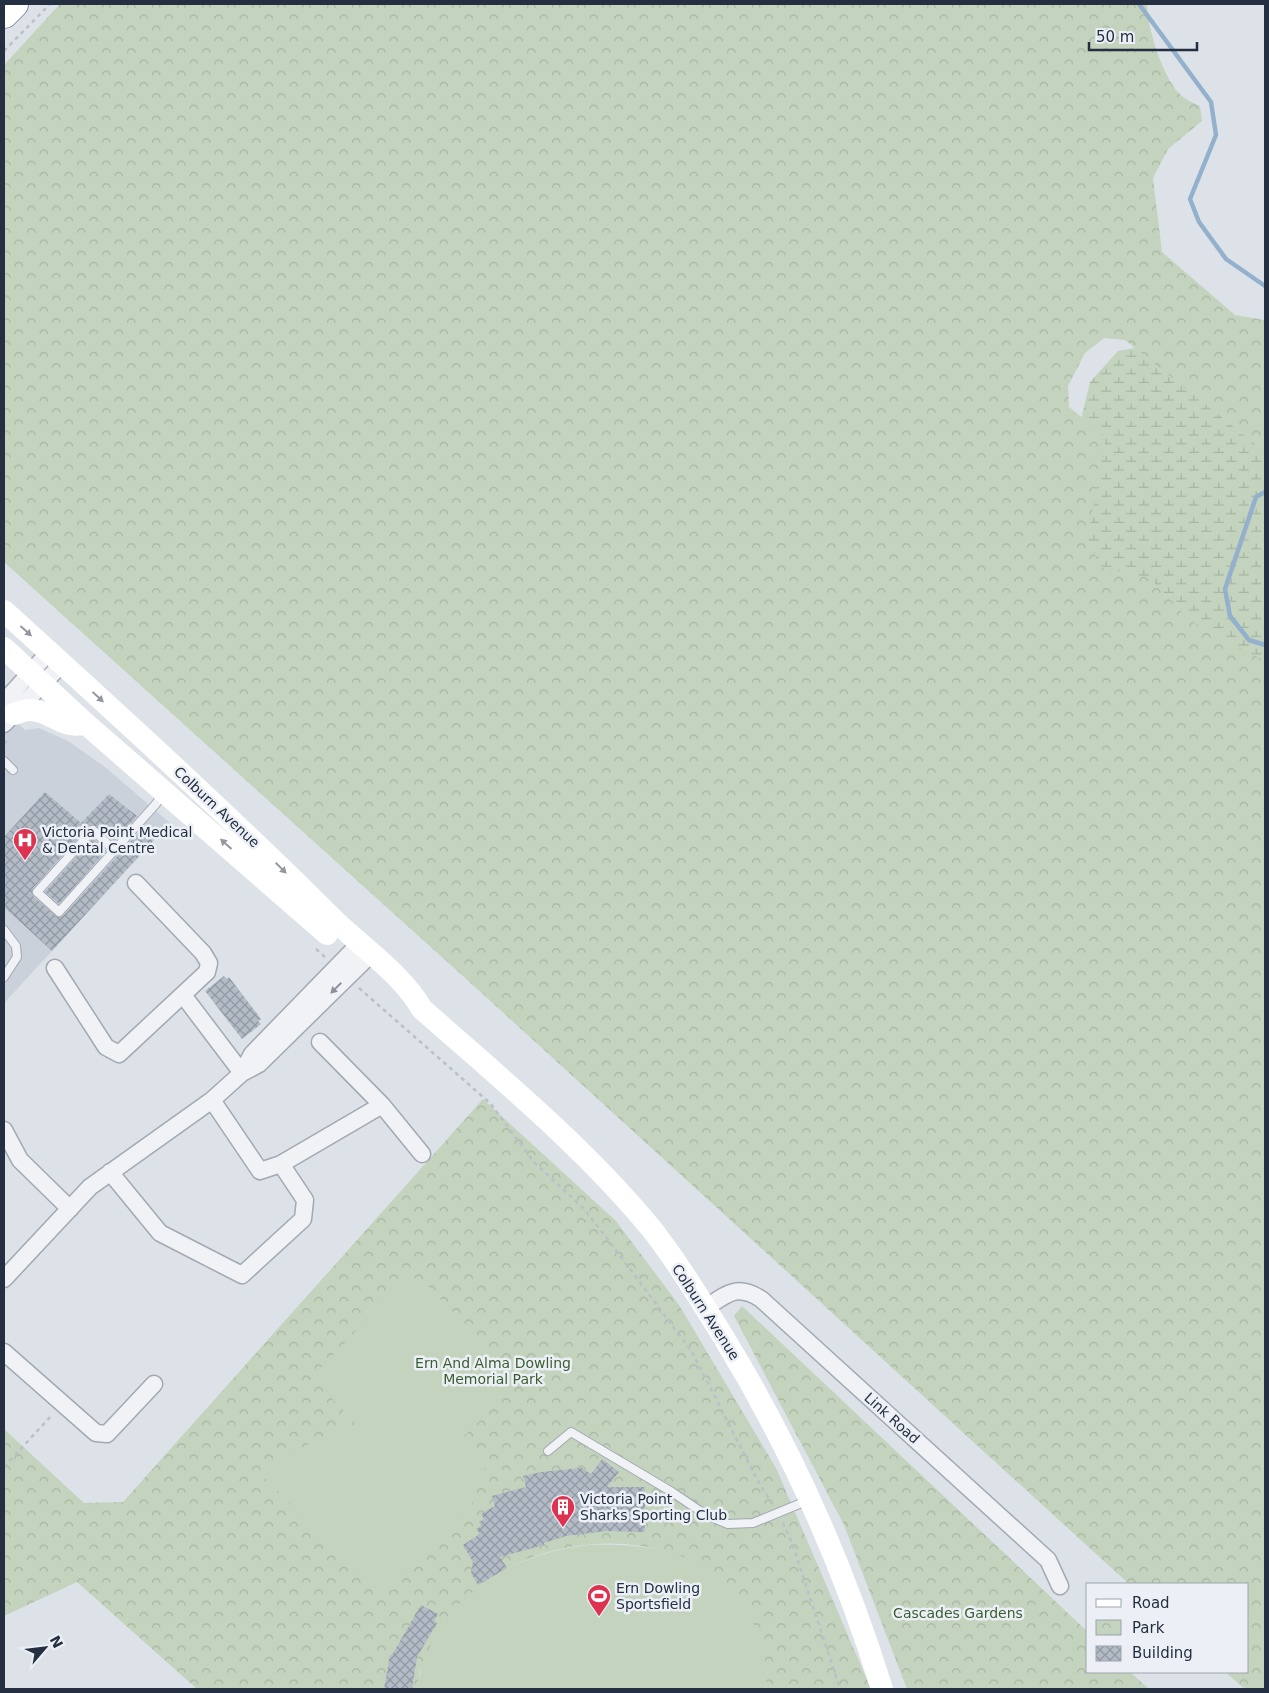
<svg xmlns="http://www.w3.org/2000/svg" width="1269" height="1693" viewBox="0 0 1269 1693" font-family="'DejaVu Sans',sans-serif">
<defs>
<pattern id="wetland-marsh" width="20" height="14" patternUnits="userSpaceOnUse" patternTransform="scale(1.25)"><rect width="20" height="14" fill="#c3d3bd"/><path d="M1 5h8M5 5V1M11 12h8M15 12V8" fill="none" stroke="#a7b5a4"/></pattern>
<pattern id="park-crowns" width="20" height="18" patternUnits="userSpaceOnUse" patternTransform="scale(1.25)"><rect width="20" height="18" fill="#c3d3bd"/><path d="M2 6a3 3 0 1 1 6 0M12 15a3 3 0 1 1 6 0" fill="none" stroke="#a7b5a4"/></pattern>
<pattern id="building-cross-hatch" width="8" height="8" patternUnits="userSpaceOnUse" patternTransform="scale(1.25)"><rect width="8" height="8" fill="#b3bbc6"/><path d="M0 0l8 8M0 8l8-8" fill="none" stroke="#9198a2"/></pattern>
</defs>
<rect width="100%" height="100%" fill="#dde2e8"/>
<path fill="#cad1db" d="M4,710L25,730L39,728L68,741L105,767L170,823L4,1003Z"/>
<path fill="url(#wetland-marsh)" d="M1185,339L1265,415V1200L1064,489L1090,382L1118,351Z"/>
<path fill="url(#park-crowns)" d="M60,4H1147C1147,28 1164,82 1183,97C1188,101 1195,104 1200,106L1202,121L1168,149L1153,178L1162,252L1235,315L1265,320V452L1125,340L1104,338L1085,353L1068,386L1069,407L1106,437L1087,542L1103,568L1150,578L1190,621L1265,661V1689H1245L1225,1672H1248V1584H1129L474,986L4,562V65Z
M483,1099L616,1221L679,1305L776,1468L871,1689H765C769,1662 760,1633 745,1610C695,1532 577,1527 502,1572C494,1577 487,1589 480,1597C460,1622 440,1646 420,1671L417,1689H197L77,1582L4,1616V1429L84,1503L123,1502Z
M742,1306L1088,1632V1672H1130L1149,1689H907L844,1525L734,1316Z"/>
<path fill="#c3d3bd" d="M406,1278H420L520,1381L460,1440L486,1465L473,1502L393,1590L379,1591L265,1478C298,1447 313,1438 356,1424L312,1377Z
M588,1545C618,1544 646,1545 675,1554C730,1572 773,1631 765,1689H417C431,1603 506,1554 588,1545Z"/>
<g fill="none" stroke-linecap="round" stroke-linejoin="round">
<path stroke="#93b1cd" stroke-width="4.5" d="M1139,4L1211,102L1216,135L1190,199L1199,222L1226,259L1265,286
M1265,492L1256,497L1225,589L1230,616L1249,640L1265,645"/>
</g>
<path fill="url(#building-cross-hatch)" d="M45,792L81,823L109,794L137,816L114,842L96,826H89L33,888V896L57,917L63,916L140,831L153,841L52,951L4,907V837Z
M93,838L106,851L59,904L45,892Z
M224,976L227,979L229,977L261,1019L258,1021L261,1024L242,1039L205,991Z
M602,1459L619,1472L607,1487H645V1532L606,1531L566,1536L544,1543V1545L500,1557L507,1568L478,1585L471,1573L473,1562L463,1545L480,1534L476,1529L481,1526L479,1522L484,1519L481,1514L495,1506L492,1496L526,1487L523,1476L541,1472L582,1468L591,1474Z
M421,1605L438,1614L434,1621L437,1623L417,1657L412,1689H384L390,1655H392Z"/>
<g fill="none" stroke-linecap="round" stroke-linejoin="round">
<g stroke="#a2a9b3" stroke-width="10">
<path id="lane" d="M4,761L13,770
M114,850L93,830L37,892L59,912L155,805L164,793
M4,930L16,946L17,957L4,977
M548,1451L571,1432L672,1492L706,1515L728,1524L753,1523L809,1500"/>
</g>
<g stroke="#a2a9b3" stroke-width="19">
<path id="street" d="M4,702L49,652
M4,724L62,664
M55,968L106,1047L119,1054L207,972L209,963L203,953L136,883
M183,995L242,1073
M320,1042L382,1105L422,1154
M242,1073L252,1054L359,944
M212,1100L260,1171L281,1164L382,1105
M4,1130L20,1160L70,1209
M110,1172L160,1233L242,1275L303,1219L305,1200L281,1164
M4,1279L90,1187L212,1100L242,1073L259,1064L371,954
M706,1308C728,1293 737,1284 761,1299L1048,1560L1060,1586
M4,1352L96,1433L107,1434L154,1384"/>
</g>
<g stroke="#828fa1" stroke-width="30">
<path id="highway" d="M4,14L14,4"/>
</g>
<path stroke="#bbbfc7" stroke-width="2.5" stroke-dasharray="4 4" stroke-linecap="butt" d="M4,51L50,4
M4,744L9,738
M316,949L325,957
M359,988L490,1103L534,1162L584,1209L609,1241L692,1352L759,1483L773,1505
M4,1467L52,1415
M783,1523L792,1543L840,1689"/>
<use href="#lane" stroke="#f0f2f6" stroke-width="8"/>
<use href="#street" stroke="#f0f2f6" stroke-width="16"/>
<path stroke="#fff" stroke-width="22" d="M4,611C113,710 222,809 327,913C358,945 400,971 422,1009C500,1078 583,1146 650,1227C677,1261 701,1301 724,1338C793,1451 843,1564 882,1689
M4,648L85,723L327,934
M14,714C18,713 24,710 29,710C48,709 64,729 82,724"/>
<use href="#highway" stroke="#fff" stroke-width="28"/>
</g>
<defs><path id="oneway-solid" d="M-6-.8H1V-3.2L6.5 0L1 3.2V.8H-6Z" transform="scale(1.25)"/></defs>
<g fill="#9297a0">
<use href="#oneway-solid" transform="translate(26 631) rotate(42)"/>
<use href="#oneway-solid" transform="translate(98 697) rotate(43)"/>
<use href="#oneway-solid" transform="translate(226 844) rotate(-138)"/>
<use href="#oneway-solid" transform="translate(281 868) rotate(45)"/>
</g>
<use fill="#8a909c" href="#oneway-solid" transform="translate(336 988) rotate(135)"/>
<defs>
<g id="hospital-pin" transform="scale(1.25)"><path d="M0 17L-7.5 6A9.5 9.5 0 1 1 7.5 6Z" fill="#dd3250" stroke="#ecf0f6"/><path d="M-5-5h3v3.5h4V-5h3V5h-3V1.5h-4V5h-3Z" fill="#fff"/></g>
<g id="building-pin" transform="scale(1.25)"><path d="M0 17L-7.5 6A9.5 9.5 0 1 1 7.5 6Z" fill="#dd3250" stroke="#ecf0f6"/><path d="M-4-6H4V6H1V3H-1V6H-4ZM-2.5-4.3h1.7v1.8h-1.7ZM.8-4.3h1.7v1.8H.8ZM-2.5-1h1.7V.8h-1.7ZM.8-1h1.7V.8H.8Z" fill="#fff"/></g>
<g id="stadium-pin" transform="scale(1.25)"><path d="M0 17L-7.5 6A9.5 9.5 0 1 1 7.5 6Z" fill="#dd3250" stroke="#ecf0f6"/><path d="M0-5a6.5 5 0 1 0 0 10a6.5 5 0 1 0 0-10ZM-3.5-1.8h7v3.6h-7Z" fill="#fff"/></g>
</defs>
<g fill-rule="evenodd">
<use href="#hospital-pin" x="25" y="840"/>
<use href="#building-pin" x="563" y="1507"/>
<use href="#stadium-pin" x="599" y="1596"/>
</g>
<g text-anchor="middle" stroke-width="5" stroke-linejoin="round" paint-order="stroke">
<g font-size="14" fill="#242f41" stroke="#ecf0f6">
<text transform="translate(217 807) rotate(43)" y="5">Colburn Avenue</text>
<text transform="translate(706 1312) rotate(57)" y="5">Colburn Avenue</text>
<text transform="translate(892 1418) rotate(42)" y="5">Link Road</text>
</g>
<g font-size="14" fill="#242f41" stroke="#ecf0f6" text-anchor="start">
<text x="42" y="837">Victoria Point Medical<tspan x="42" dy="16">&amp; Dental Centre</tspan></text>
<text x="580" y="1504">Victoria Point<tspan x="580" dy="16">Sharks Sporting Club</tspan></text>
<text x="616" y="1593">Ern Dowling<tspan x="616" dy="16">Sportsfield</tspan></text>
</g>
<g font-size="14" fill="#3a5e30" stroke="#ecf0f6">
<text x="493" y="1368">Ern And Alma Dowling<tspan x="493" dy="16">Memorial Park</tspan></text>
<text x="958" y="1618">Cascades Gardens</text>
</g>
</g>
<rect width="1269" height="1693" fill="none" stroke="#242f41" stroke-width="10"/>
<rect x="1086" y="1583" width="162" height="90" fill="#ecf0f6" stroke="#9ca3ae"/>
<rect x="1096" y="1599" width="25" height="8" fill="#ffffff" stroke="#9ca3ae"/>
<text x="1132" y="1608" font-size="15" fill="#242f41">Road</text>
<rect x="1096" y="1620" width="25" height="15" fill="url(#park-crowns)" stroke="#9ca3ae"/>
<text x="1132" y="1633" font-size="15" fill="#242f41">Park</text>
<rect x="1096" y="1646" width="25" height="15" fill="url(#building-cross-hatch)" stroke="#9ca3ae"/>
<text x="1132" y="1658" font-size="15" fill="#242f41">Building</text>
<g transform="translate(45 1648) rotate(62)" stroke="#ecf0f6" stroke-width="4" paint-order="stroke">
<path d="M0-4L9 19L0 12L-9 19Z" fill="#242f41"/>
<text y="-8" font-size="14" font-weight="bold" text-anchor="middle" fill="#242f41">N</text>
</g>
<path d="M1089 42v8h108v-8" fill="none" stroke="#242f41" stroke-width="2.5"/>
<text x="1096" y="42" font-size="15" fill="#242f41" stroke="#ecf0f6" stroke-width="4" paint-order="stroke">50 m</text>
</svg>
